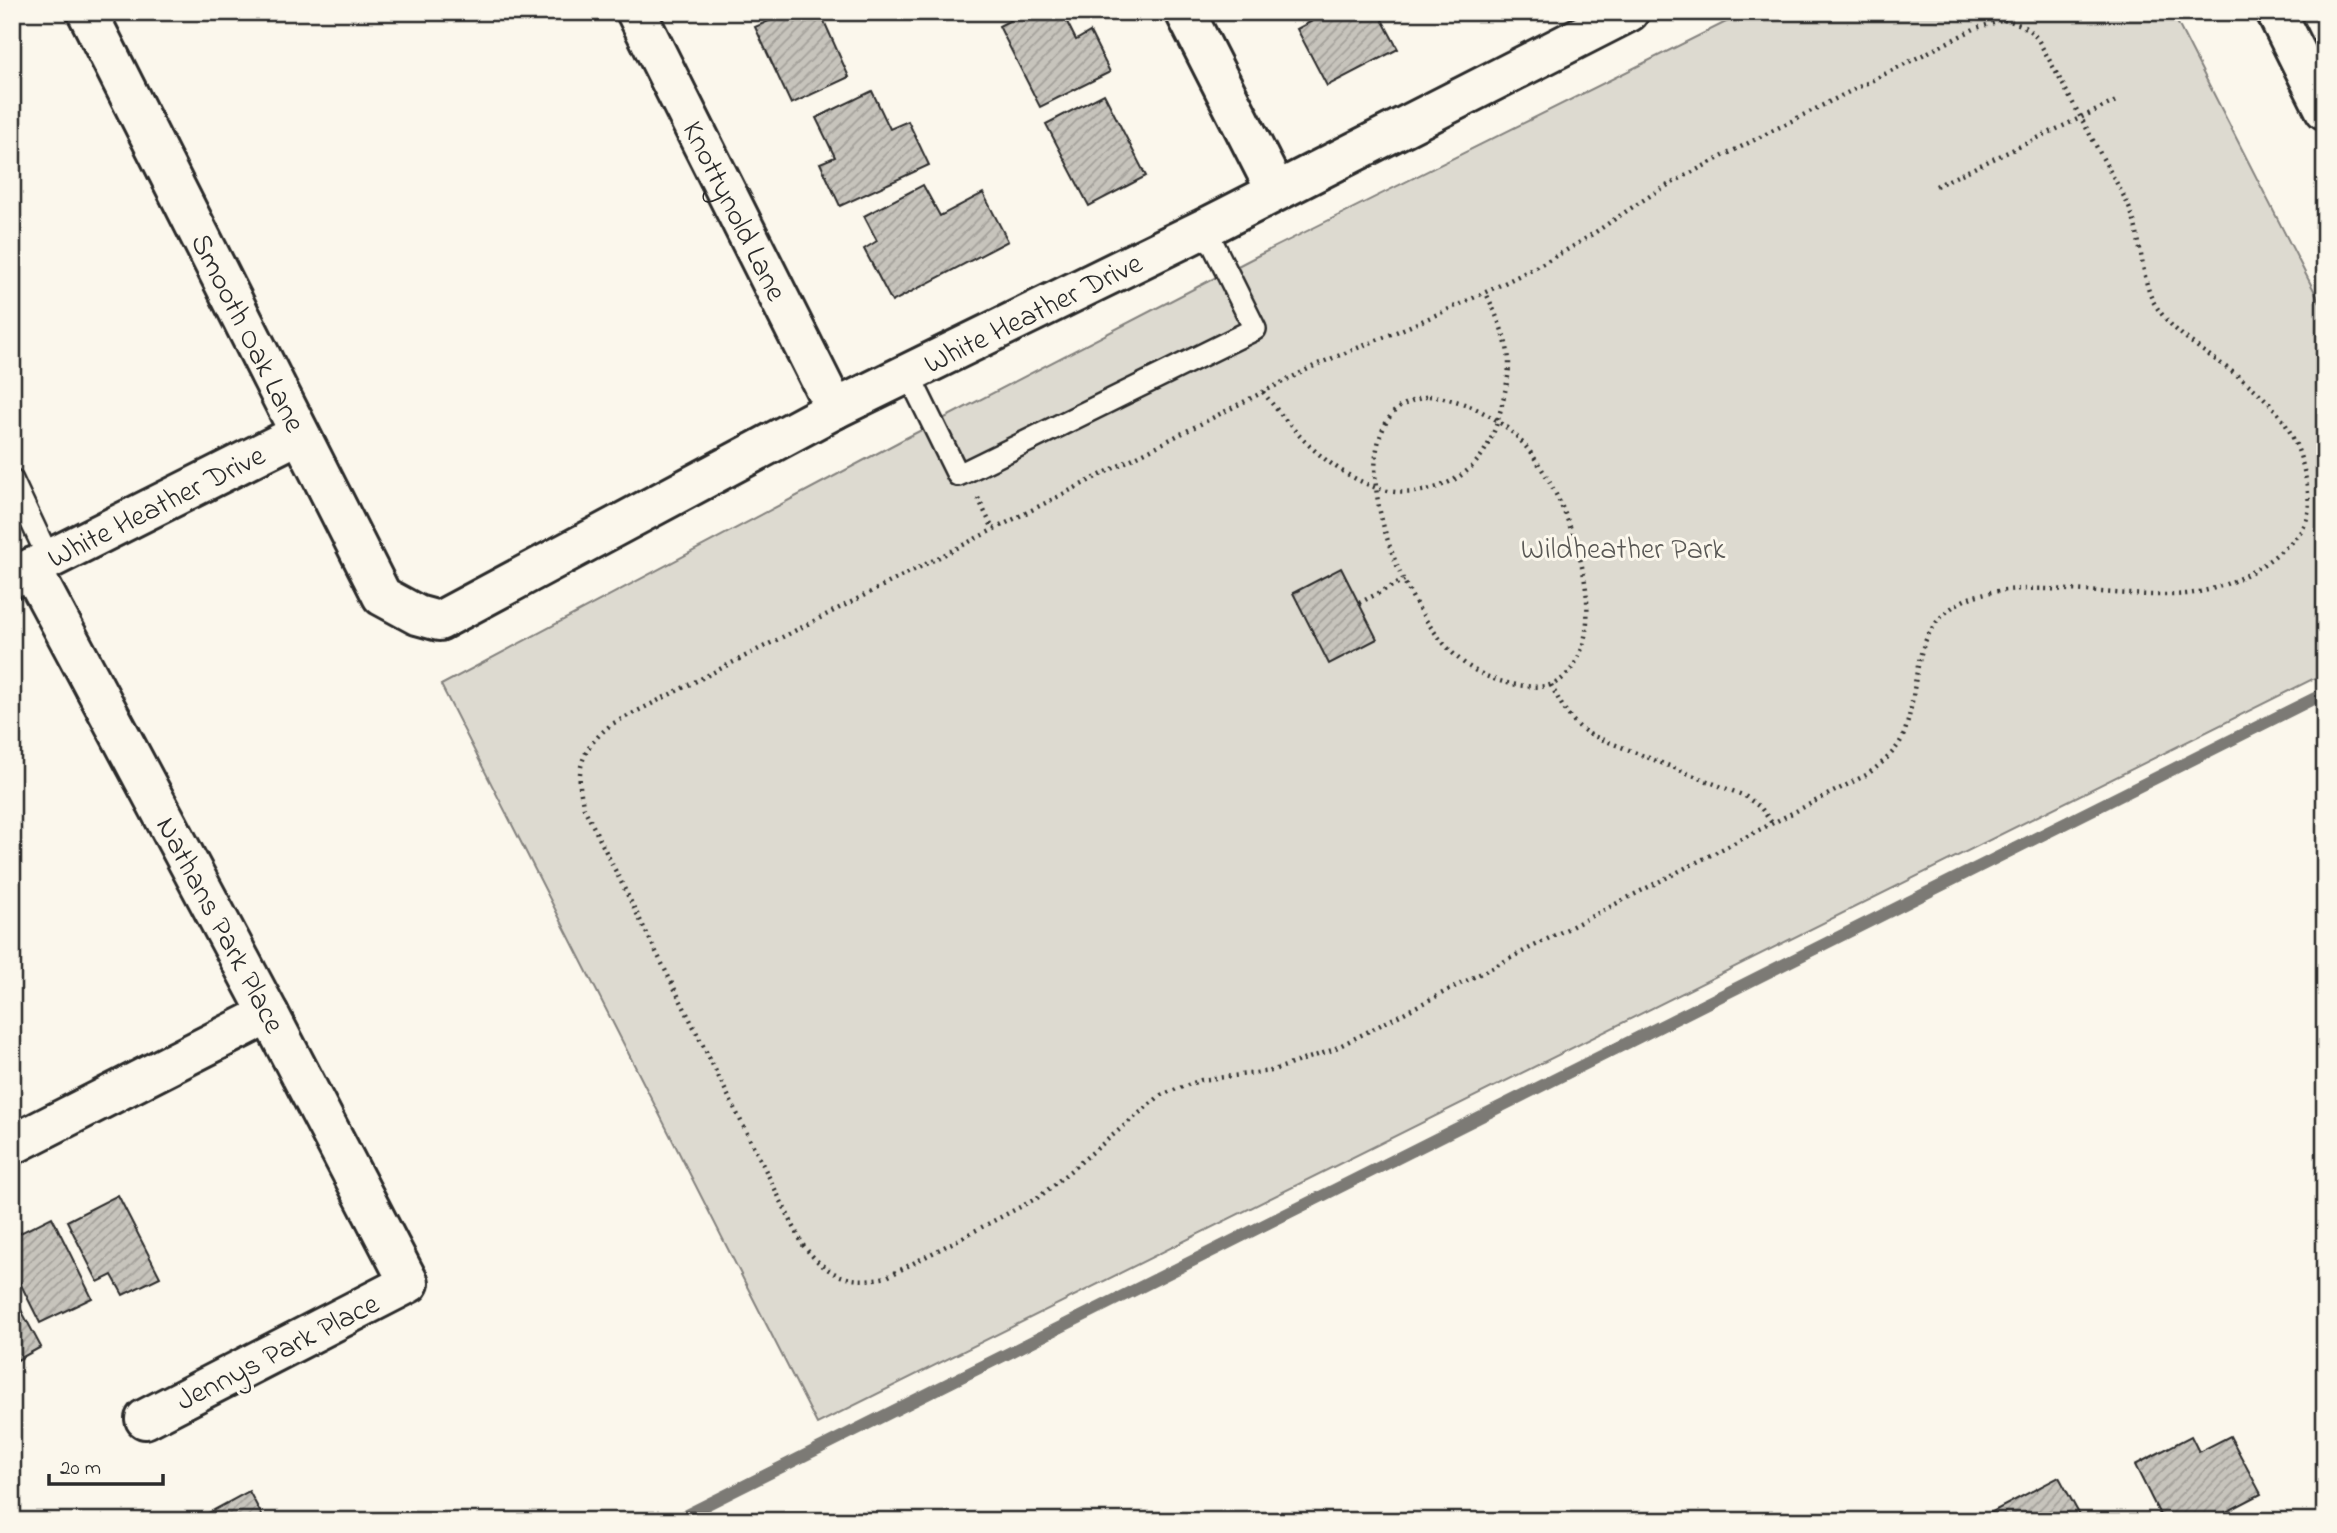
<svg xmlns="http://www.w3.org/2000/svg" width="2337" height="1533" viewBox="0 0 2337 1533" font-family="'Indie Flower',sans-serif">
<defs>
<pattern id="building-hatch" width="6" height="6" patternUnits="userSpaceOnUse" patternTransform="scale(1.75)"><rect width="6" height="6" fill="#c7c4bc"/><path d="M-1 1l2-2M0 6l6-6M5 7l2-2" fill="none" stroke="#a29f99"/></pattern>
</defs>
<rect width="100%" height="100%" fill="#fbf7ec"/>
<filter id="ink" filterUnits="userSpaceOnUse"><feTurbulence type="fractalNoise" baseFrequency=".0143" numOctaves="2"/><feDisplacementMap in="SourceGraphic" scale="14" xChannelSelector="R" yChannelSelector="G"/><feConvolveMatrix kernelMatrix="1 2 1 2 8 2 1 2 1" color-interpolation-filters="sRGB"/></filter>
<g filter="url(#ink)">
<path fill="#dddad0" stroke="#84827e" stroke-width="2" d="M1746,12H2172L2325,312V673L817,1424L441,685L906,438L1257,256Z"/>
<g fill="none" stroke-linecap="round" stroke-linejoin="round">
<path stroke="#7b7a75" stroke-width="12" d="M674,1521L2325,693"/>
</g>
<path fill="url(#building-hatch)" stroke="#2b2b2b" stroke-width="2" d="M789,12H820L849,77L791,104L755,27Z
M1026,12H1062L1076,40L1090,32L1110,72L1040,107L999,26Z
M1307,12H1378L1398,49L1327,86L1297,29L1312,21Z
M872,91L890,129L908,121L929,165L840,206L820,163L835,157L816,118Z
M1104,94L1146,176L1089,206L1046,124Z
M923,185L940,216L983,193L1008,241L892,302L864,249L877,241L864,216Z
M1341,568L1377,639L1329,664L1293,593Z
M118,1195L160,1277L123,1295L112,1275L98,1282L67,1221Z
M52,1217L92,1298L40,1323L12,1267V1237Z
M12,1293L41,1347L12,1363Z
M2191,1436L2199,1452L2230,1436L2261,1494L2209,1521H2163L2135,1465Z
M2059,1477L2083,1521H1975Z
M249,1491L265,1521H204L201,1517Z"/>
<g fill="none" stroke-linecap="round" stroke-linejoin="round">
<g stroke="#2b2b2b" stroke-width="26">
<path id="lane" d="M908,373L958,475L965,472L1255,329L1205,228
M12,480L49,559"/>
</g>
<g stroke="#2b2b2b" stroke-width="44">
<g id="street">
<path id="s1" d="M87,12L382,596L417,615L439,621L835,409L1205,228L1629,12"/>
<path id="s2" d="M636,12L835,409"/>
<path d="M1185,12L1276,191"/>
<path d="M2276,12L2325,110"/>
<path id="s3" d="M31,568L269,1014L409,1283L145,1419"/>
<path id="s4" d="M12,578L299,434"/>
<path d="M12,1145L269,1014"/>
</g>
</g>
<path stroke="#2b2b2b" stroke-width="4.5" stroke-dasharray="2 5" stroke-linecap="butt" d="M2004,20C2019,23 2027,27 2037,38C2059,77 2080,116 2101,155C2111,174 2123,192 2131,212C2141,238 2142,280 2153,301C2166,324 2185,338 2206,353C2261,392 2296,415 2307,486C2311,510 2309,527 2290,543C2262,569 2232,586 2194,593C2131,603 2011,572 1959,603C1909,633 1921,683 1905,731C1899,750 1883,762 1868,774L1332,1050L1271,1071L1201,1080L1161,1095L1039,1197L887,1277C849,1285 827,1276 803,1245L584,808C574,770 581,748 612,724L1318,364C1405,329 1490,294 1572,247C1605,227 1636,203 1670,184C1771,130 1874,80 1976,28Z
M1936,186L2116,101
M1263,392C1295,433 1323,467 1374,487C1392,494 1412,494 1431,489C1478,475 1493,445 1503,400C1506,388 1509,376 1509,363C1509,343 1495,312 1486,293
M1429,396C1459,398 1493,414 1515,435C1562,479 1620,622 1565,676C1554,687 1540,688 1525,686C1506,684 1487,678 1471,668C1415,632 1358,502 1380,437C1383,428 1388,417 1396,410C1405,402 1418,399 1429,396Z
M978,498L993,529
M1359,603L1404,580
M1551,685C1562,706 1570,723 1591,735L1745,796L1761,808L1772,823"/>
<use href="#lane" stroke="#fbf7ec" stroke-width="21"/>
<use href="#street" stroke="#fbf7ec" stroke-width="38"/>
</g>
</g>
<g text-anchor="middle" stroke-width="6" stroke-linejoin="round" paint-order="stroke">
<g font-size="30" fill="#2b2b2b" stroke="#fbf7ec">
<text dy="10" stroke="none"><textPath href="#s2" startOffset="222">Knottynold Lane</textPath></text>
<text dy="10" stroke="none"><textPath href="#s1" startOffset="1386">White Heather Drive</textPath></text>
<text dy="10" stroke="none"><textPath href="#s1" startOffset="359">Smooth Oak Lane</textPath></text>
<text dy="10" stroke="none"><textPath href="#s4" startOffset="161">White Heather Drive</textPath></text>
<text dy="10" stroke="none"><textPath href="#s3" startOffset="404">Nathans Park Place</textPath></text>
<text transform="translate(277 1351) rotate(-27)" y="10">Jennys Park Place</text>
</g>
<g font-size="30" fill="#585754" stroke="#fbf7ec">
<text x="1623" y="558">Wildheather Park</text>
</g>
</g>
<rect width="2337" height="1533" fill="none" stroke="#fbf7ec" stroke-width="42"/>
<rect x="21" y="21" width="2295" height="1491" fill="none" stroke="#2b2b2b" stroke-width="2.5" filter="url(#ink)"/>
<path d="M49 1474v10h114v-10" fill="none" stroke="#2b2b2b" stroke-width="3.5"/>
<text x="60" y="1474" font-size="21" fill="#2b2b2b" stroke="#fbf7ec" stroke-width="5" paint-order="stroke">20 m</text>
</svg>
